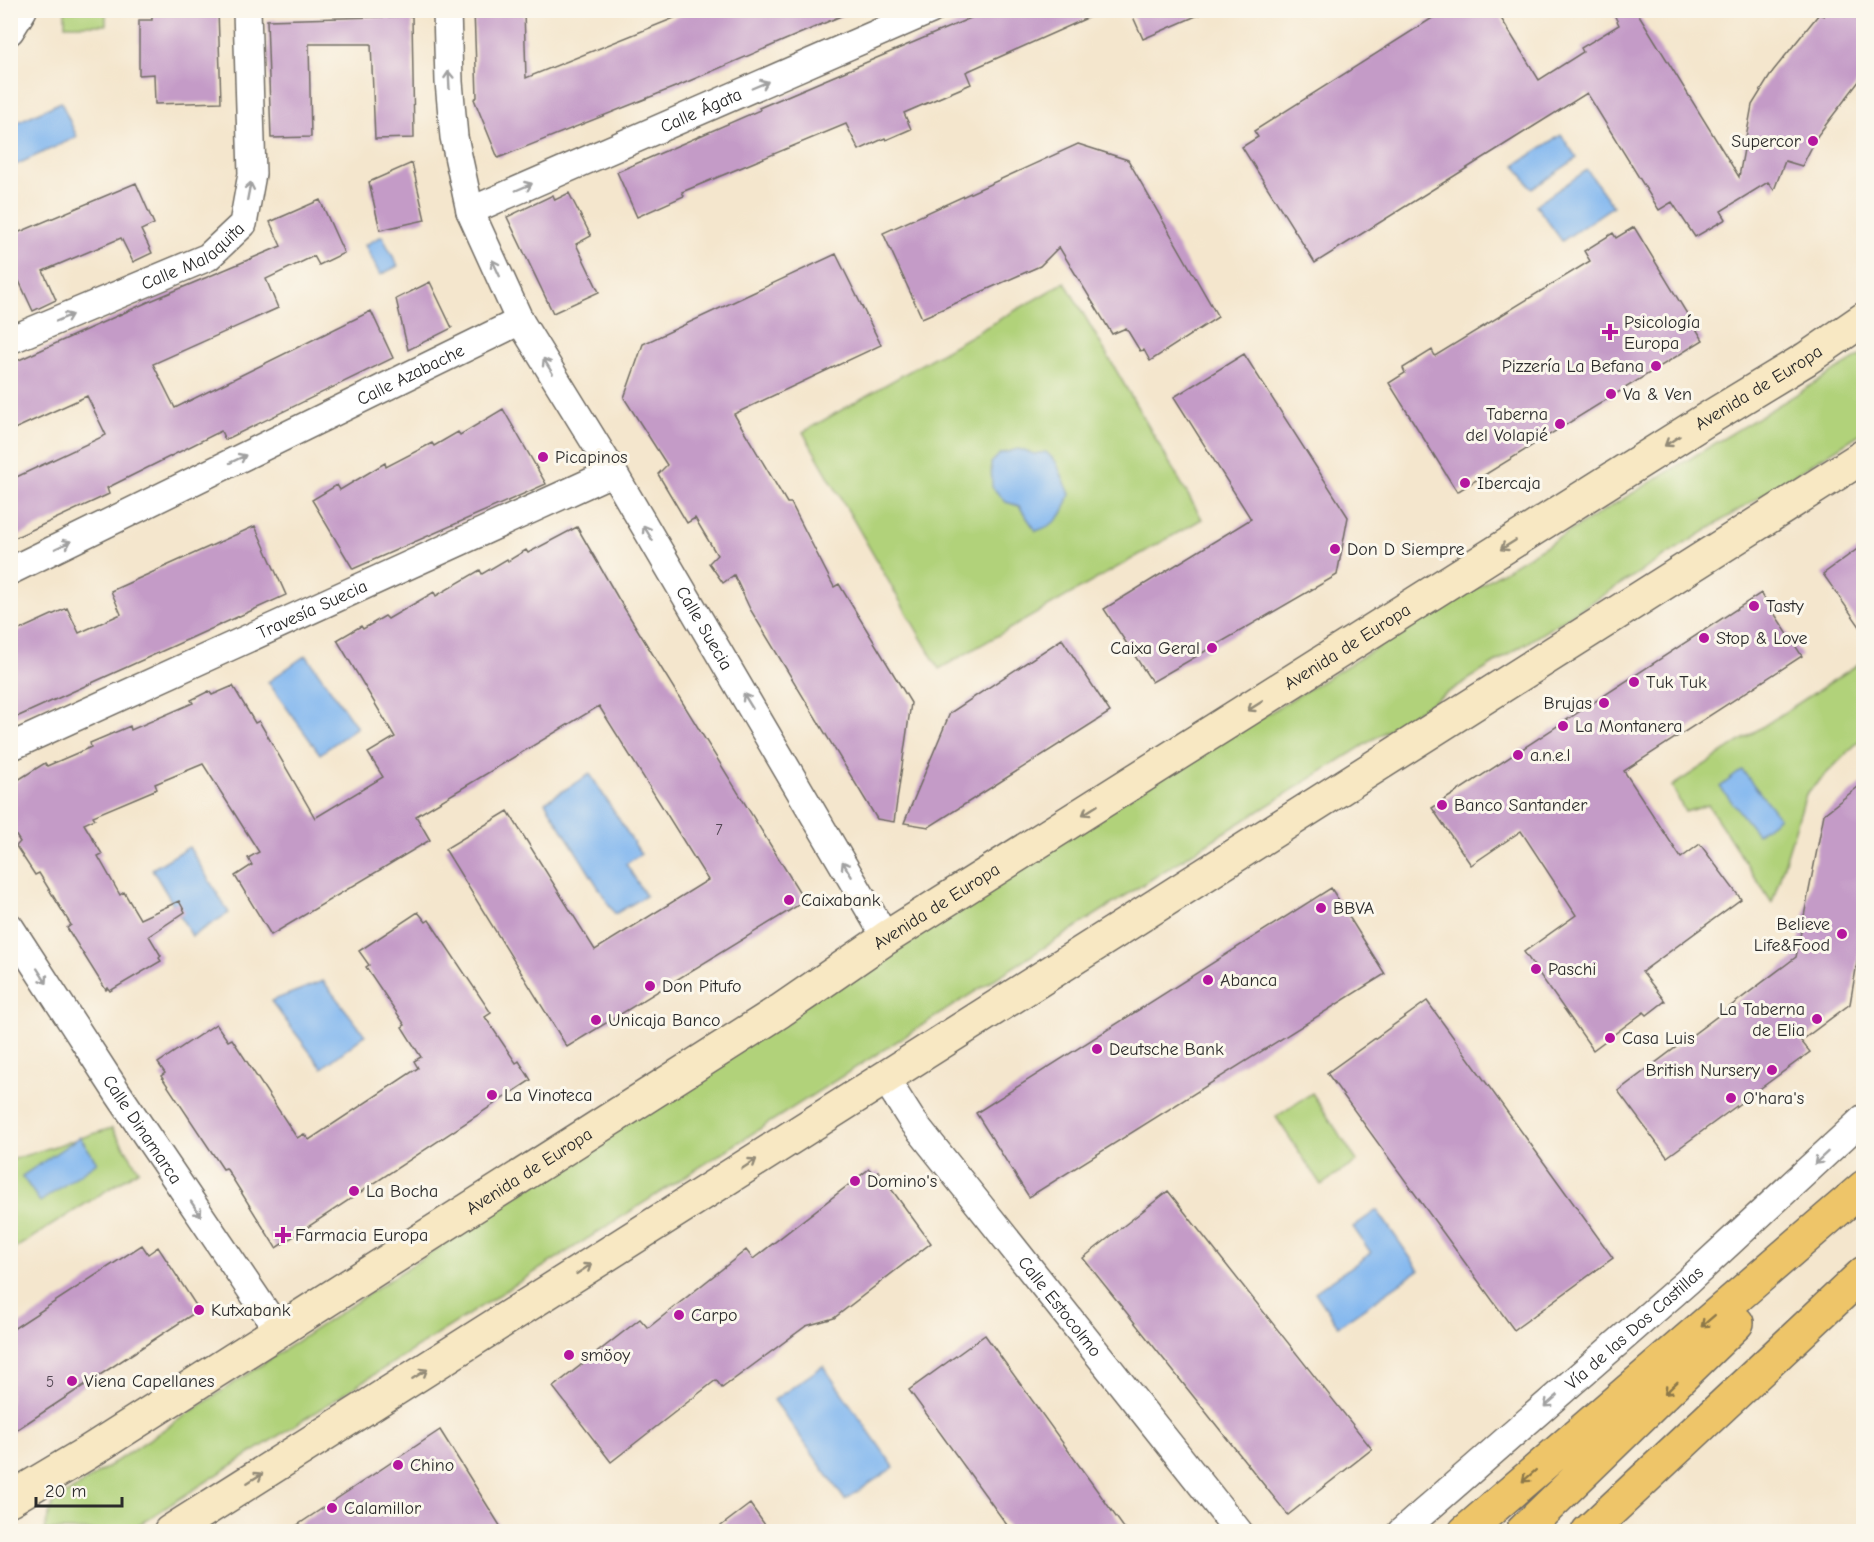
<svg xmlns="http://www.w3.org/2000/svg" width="1874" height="1542" viewBox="0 0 1874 1542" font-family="'Comic Neue',sans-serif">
<rect width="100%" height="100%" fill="#fbf7ec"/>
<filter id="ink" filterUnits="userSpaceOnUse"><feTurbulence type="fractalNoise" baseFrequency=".0167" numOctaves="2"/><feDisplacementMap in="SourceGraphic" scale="12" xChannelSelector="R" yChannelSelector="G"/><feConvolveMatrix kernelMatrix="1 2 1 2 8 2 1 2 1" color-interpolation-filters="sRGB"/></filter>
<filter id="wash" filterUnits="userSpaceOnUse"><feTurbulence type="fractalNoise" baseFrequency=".008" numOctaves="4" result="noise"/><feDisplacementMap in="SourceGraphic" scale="24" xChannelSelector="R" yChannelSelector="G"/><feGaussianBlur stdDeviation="1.35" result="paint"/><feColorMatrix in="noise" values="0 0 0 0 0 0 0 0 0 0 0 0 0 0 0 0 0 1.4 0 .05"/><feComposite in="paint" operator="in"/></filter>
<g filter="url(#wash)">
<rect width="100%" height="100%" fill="#f4e6cd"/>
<path fill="#b1d27a" stroke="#6e7e52" stroke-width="1.5" d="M65,11H106V25H65Z
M1065,282L1202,519L939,669L803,432Z
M1863,354V432L1219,836L129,1531L44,1530L53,1503L994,879Z
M1863,661V737L1806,794L1772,903L1708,805L1685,812L1672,786Z
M1312,1093L1357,1161L1321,1185L1276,1117Z
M112,1128L139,1170L11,1251V1160Z"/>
<path fill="#80b6ef" stroke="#56708d" stroke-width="1.5" d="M61,102L77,137L11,167V125Z
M1561,135L1577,158L1532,189L1515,165Z
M1587,170L1613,206L1562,241L1536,205Z
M382,236L398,266L380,275L365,245Z
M1018,449L1035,454L1046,452L1056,462L1070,494C1063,516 1058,524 1036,531L1019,506L1006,502L992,487L991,463L1000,454Z
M306,655L357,727L320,754L268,682Z
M1742,770L1779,817L1757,834L1720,787Z
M590,774L641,854L626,864L646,896L615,914L545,802Z
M189,847L229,913L192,936L152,869Z
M323,981L365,1035L322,1068L271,1001Z
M80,1137L97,1162L40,1202L22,1176Z
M1377,1210L1419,1270L1338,1326L1315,1292L1371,1253L1353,1227Z
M823,1366L894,1467L845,1500L774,1400Z"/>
<g id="blocks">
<path fill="#c49bc7" d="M152,10H218L221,102L155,104L154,74L139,75V20H152Z
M474,10H524L526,78L694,10H855L680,85L498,158L474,99L477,97Z
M971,10H1105L966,72L971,84L904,113L911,129L886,140L885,138L859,150L846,124L682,192L684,196L637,217L617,172L760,110L759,108L973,17Z
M1130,10H1210L1143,39Z
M1445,10H1496L1539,80L1583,52L1581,48L1619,25L1612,10H1636L1739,177L1752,105L1773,71L1819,14L1824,16L1828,10H1863V76L1818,135L1802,166L1785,161L1774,190L1768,182L1721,211L1726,219L1695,237L1672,202L1659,210L1587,93L1315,263L1242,147L1258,137L1254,131Z
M412,16L414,138L375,139L371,44H309L311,137L271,138L267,20Z
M1078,144L1128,160L1218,317L1150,361L1144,350L1140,351L1126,328L1112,334L1059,247L1040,266L922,318L883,233Z
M412,163L425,220L380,230L369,182Z
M136,183L154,224L141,230L152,253L133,262L121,238L43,271L56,300L33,311L19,281L10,285V236Z
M569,193L591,236L576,244L599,292L553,313L507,217L553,195L555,200Z
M320,200L344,253L319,265L314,256L266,279L278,308L153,364L175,408L371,311L393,358L225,440L221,431L107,488L109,494L10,540V480L106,435L87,396L10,431V364L148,302L281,246L270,222Z
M1634,227L1703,340L1457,492L1389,383L1405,373L1403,368L1432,350L1435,356L1590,261L1584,251L1613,233L1616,238Z
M836,254L881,345L734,414L787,503H791L834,587L839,584L911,703L894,822L877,819L750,609L734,575L723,583L709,563L717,555L695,518L687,523L658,474L667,465L624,398L643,344Z
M430,282L452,328L408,350L396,299Z
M1244,354L1348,517L1337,575L1152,682L1104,609L1251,519L1174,397Z
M503,409L546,484L353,569L312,500L337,485L340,490L385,463L386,467L432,443L434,446L458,432L460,435Z
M255,526L286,595L10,720V634L67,608L79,633L121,614L111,591Z
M577,527L618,598L805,901L567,1047L445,849L508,811L595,950L708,880L599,706L416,816L430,840L271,935L235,876L252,865L248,858L259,852L203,764L155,784L157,789L93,816L95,819L84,824L102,854L98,856L120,895L124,892L140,919L179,901L185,912L149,936L161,956L159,958L161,961L110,991L108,988L106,990L67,928L71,925L39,873L35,875L16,846L20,842L10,826V785L45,763L47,766L91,747L90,743L130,726L131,730L193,703L191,700L209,691L212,695L233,686L255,723L259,721L315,818L383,777L368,753L395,737L337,640L361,626L363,629L385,616L388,619L434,592L436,596L480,570L482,574L507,559L508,561L526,550L528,553Z
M1863,545V631L1823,574Z
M1761,593L1802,656L1624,771L1681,858L1700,844L1741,899L1642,972L1665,1001L1647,1015L1644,1012L1593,1050L1524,952L1576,915L1521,831L1471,865L1432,808Z
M1062,639L1110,712L929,827L904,823L950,713Z
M1863,783V928L1850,1004L1801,1041L1810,1052L1667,1157L1618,1091L1796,957L1824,814Z
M1331,888L1385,974L1029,1197L976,1113Z
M418,912L426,922L429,920L491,1013L485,1017L516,1063L519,1061L531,1080L276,1248L226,1168L223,1169L161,1076L165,1073L158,1063L216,1024L228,1041L232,1039L297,1138L304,1134L309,1140L418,1068L414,1061L421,1057L402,1027L405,1025L366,967L369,965L359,951Z
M1427,1001L1613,1258L1514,1330L1327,1073Z
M869,1169L875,1174L878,1171L931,1243L834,1318L806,1326L722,1388L716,1380L611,1462L553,1387L640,1319L648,1328L746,1250L753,1259Z
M1168,1191L1372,1449L1288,1515L1083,1258Z
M142,1245L148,1254L158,1247L199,1310L10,1434V1331Z
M985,1335L1127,1532H1012L909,1390Z
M440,1430L504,1532H287Z
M750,1504L770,1532H713Z"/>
</g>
</g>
<g filter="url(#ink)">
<use href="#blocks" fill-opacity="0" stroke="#716c64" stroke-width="1.5"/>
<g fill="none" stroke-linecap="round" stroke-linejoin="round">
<g stroke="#716c64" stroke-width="30">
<g id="street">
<path id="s1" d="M447,10L449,82L454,137L470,211L520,321L613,472L886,938"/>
<path d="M10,31L23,10"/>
<path id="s2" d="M470,211L931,10"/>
<path id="s3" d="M10,340L208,257L243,224L252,174L247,10"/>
<path id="s4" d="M10,571L520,321"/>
<path id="s5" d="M10,747L613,472"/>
<path id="s6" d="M10,927L119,1095L278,1330"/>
<path id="s7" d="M885,1078L911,1119L1239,1532"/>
<path id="s8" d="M1401,1532L1688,1281L1864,1118"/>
</g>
</g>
<g stroke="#716c64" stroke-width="36">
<g id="secondary">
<path id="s9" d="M10,1499L87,1453L780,1011L886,938L1704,421L1806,359L1864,319"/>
<path d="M170,1532L1864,456"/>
</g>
</g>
<g stroke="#716c64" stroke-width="36">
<path id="highway" d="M1465,1532L1864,1187
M1522,1532L1737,1323
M1588,1532L1864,1273"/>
</g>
<use href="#street" stroke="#fff" stroke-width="27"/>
<use href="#secondary" stroke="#f8e8c3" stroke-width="33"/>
<use href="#highway" stroke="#eec569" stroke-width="33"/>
</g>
<defs><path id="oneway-shaft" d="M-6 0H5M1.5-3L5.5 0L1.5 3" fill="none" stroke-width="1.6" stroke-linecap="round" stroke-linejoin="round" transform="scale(1.5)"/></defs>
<g stroke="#a0a0a0">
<use href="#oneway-shaft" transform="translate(449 80) rotate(-93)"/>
<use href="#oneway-shaft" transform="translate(760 85) rotate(-23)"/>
<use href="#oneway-shaft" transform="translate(524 187) rotate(-23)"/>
<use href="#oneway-shaft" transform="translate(249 191) rotate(-79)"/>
<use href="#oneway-shaft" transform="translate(496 268) rotate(-115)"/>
<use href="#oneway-shaft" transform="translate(64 318) rotate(-23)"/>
<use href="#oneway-shaft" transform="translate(548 366) rotate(-121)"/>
<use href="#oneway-shaft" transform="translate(238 459) rotate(-26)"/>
<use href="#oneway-shaft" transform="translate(648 533) rotate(-121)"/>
<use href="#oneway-shaft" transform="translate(63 545) rotate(-26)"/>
<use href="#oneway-shaft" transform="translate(748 701) rotate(-121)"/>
<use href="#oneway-shaft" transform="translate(847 869) rotate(-121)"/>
<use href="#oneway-shaft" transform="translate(42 976) rotate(57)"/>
<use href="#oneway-shaft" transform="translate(1821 1158) rotate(137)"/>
<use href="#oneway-shaft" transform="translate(196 1209) rotate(56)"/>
<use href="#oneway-shaft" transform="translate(1551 1401) rotate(139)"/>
</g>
<g stroke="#928a77">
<use href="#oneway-shaft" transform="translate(1672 441) rotate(147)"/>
<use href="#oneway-shaft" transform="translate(1508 545) rotate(148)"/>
<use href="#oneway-shaft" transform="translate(1255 706) rotate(148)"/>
<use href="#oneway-shaft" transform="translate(1090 810) rotate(148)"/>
<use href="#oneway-shaft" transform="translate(749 1164) rotate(-33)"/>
<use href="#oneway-shaft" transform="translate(584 1269) rotate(-33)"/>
<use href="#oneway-shaft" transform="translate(420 1374) rotate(-32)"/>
<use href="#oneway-shaft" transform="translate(255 1478) rotate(-32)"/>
</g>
<g stroke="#8c784a">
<use href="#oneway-shaft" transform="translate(1708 1321) rotate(139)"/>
<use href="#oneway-shaft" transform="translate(1671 1388) rotate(136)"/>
<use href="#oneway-shaft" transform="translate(1529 1476) rotate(139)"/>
</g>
</g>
<g fill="#b5179e" stroke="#fbf7ec" stroke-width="2">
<circle cx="1813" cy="141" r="6"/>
<path d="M1607 323h6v6h6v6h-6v6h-6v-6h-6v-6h6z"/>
<circle cx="1656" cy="366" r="6"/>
<circle cx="1611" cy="394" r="6"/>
<circle cx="1560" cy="424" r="6"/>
<circle cx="543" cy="457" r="6"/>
<circle cx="1465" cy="483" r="6"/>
<circle cx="1335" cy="549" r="6"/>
<circle cx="1754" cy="606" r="6"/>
<circle cx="1704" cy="638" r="6"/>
<circle cx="1212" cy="648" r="6"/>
<circle cx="1634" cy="682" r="6"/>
<circle cx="1604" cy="703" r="6"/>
<circle cx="1563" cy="726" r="6"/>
<circle cx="1518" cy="755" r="6"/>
<circle cx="1442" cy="805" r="6"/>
<circle cx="789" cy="900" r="6"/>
<circle cx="1321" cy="908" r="6"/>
<circle cx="1842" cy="934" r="6"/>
<circle cx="1536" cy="969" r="6"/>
<circle cx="1208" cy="980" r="6"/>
<circle cx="650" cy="986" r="6"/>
<circle cx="1817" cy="1019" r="6"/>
<circle cx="596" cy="1020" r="6"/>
<circle cx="1610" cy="1038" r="6"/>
<circle cx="1097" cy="1049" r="6"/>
<circle cx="1772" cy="1070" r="6"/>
<circle cx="492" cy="1095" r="6"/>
<circle cx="1731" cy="1098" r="6"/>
<circle cx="855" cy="1181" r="6"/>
<circle cx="354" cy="1191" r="6"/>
<path d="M280 1226h6v6h6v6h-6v6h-6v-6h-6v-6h6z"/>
<circle cx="199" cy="1310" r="6"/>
<circle cx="679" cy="1315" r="6"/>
<circle cx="569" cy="1355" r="6"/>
<circle cx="72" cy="1381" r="6"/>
<circle cx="398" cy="1465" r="6"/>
<circle cx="332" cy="1508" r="6"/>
</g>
<g text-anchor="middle" stroke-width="6" stroke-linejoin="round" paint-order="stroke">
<g font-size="15" fill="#514752">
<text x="719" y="835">7</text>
<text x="50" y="1387">5</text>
</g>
<g font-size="18" fill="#2b2b2b" stroke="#fbf7ec">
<text dy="6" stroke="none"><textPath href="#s2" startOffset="252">Calle Ágata</textPath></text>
<text dy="6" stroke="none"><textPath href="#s3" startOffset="202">Calle Malaquita</textPath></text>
<text dy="6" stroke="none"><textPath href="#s4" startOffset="446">Calle Azabache</textPath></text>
<text dy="6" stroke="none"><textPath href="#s9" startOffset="2072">Avenida de Europa</textPath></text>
<text dy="6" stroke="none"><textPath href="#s5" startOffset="332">Travesía Suecia</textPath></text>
<text dy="6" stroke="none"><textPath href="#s1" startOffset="682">Calle Suecia</textPath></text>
<text dy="6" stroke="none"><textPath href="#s9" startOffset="1586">Avenida de Europa</textPath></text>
<text dy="6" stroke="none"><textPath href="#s9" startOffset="1100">Avenida de Europa</textPath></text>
<text dy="6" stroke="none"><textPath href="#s6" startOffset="242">Calle Dinamarca</textPath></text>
<text dy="6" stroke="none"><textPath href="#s9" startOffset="614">Avenida de Europa</textPath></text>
<text dy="6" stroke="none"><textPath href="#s7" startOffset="288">Calle Estocolmo</textPath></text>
<text dy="6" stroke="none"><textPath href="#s8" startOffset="310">Vía de las Dos Castillas</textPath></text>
</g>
<g font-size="18" fill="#2b2b2b" stroke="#fbf7ec" text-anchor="start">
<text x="1801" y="147" text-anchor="end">Supercor</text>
<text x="1624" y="328">Psicología<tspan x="1624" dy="21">Europa</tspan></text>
<text x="1644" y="372" text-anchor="end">Pizzería La Befana</text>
<text x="1623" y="400">Va &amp; Ven</text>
<text x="1548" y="420" text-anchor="end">Taberna<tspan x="1548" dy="21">del Volapié</tspan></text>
<text x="555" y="463">Picapinos</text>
<text x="1477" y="489">Ibercaja</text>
<text x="1347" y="555">Don D Siempre</text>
<text x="1766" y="612">Tasty</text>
<text x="1716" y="644">Stop &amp; Love</text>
<text x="1200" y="654" text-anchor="end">Caixa Geral</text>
<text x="1646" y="688">Tuk Tuk</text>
<text x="1592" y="709" text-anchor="end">Brujas</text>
<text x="1575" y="732">La Montanera</text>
<text x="1530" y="761">a.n.e.l</text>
<text x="1454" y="811">Banco Santander</text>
<text x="801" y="906">Caixabank</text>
<text x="1333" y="914">BBVA</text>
<text x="1830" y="930" text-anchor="end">Believe<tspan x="1830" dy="21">Life&amp;Food</tspan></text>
<text x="1548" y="975">Paschi</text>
<text x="1220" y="986">Abanca</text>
<text x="662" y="992">Don Pitufo</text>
<text x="1805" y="1015" text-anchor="end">La Taberna<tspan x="1805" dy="21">de Elia</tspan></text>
<text x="608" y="1026">Unicaja Banco</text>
<text x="1622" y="1044">Casa Luis</text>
<text x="1109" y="1055">Deutsche Bank</text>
<text x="1760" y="1076" text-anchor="end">British Nursery</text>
<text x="504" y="1101">La Vinoteca</text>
<text x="1743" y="1104">O'hara's</text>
<text x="867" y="1187">Domino's</text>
<text x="366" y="1197">La Bocha</text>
<text x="295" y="1241">Farmacia Europa</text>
<text x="211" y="1316">Kutxabank</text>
<text x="691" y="1321">Carpo</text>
<text x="581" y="1361">smöoy</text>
<text x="84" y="1387">Viena Capellanes</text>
<text x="410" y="1471">Chino</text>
<text x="344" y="1514">Calamillor</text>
</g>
</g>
<rect width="1874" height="1542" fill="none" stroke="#fbf7ec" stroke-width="36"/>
<path d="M36 1497v9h86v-9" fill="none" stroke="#2b2b2b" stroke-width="3"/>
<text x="45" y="1497" font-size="18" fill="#2b2b2b" stroke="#fbf7ec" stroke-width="4.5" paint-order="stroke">20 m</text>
</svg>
